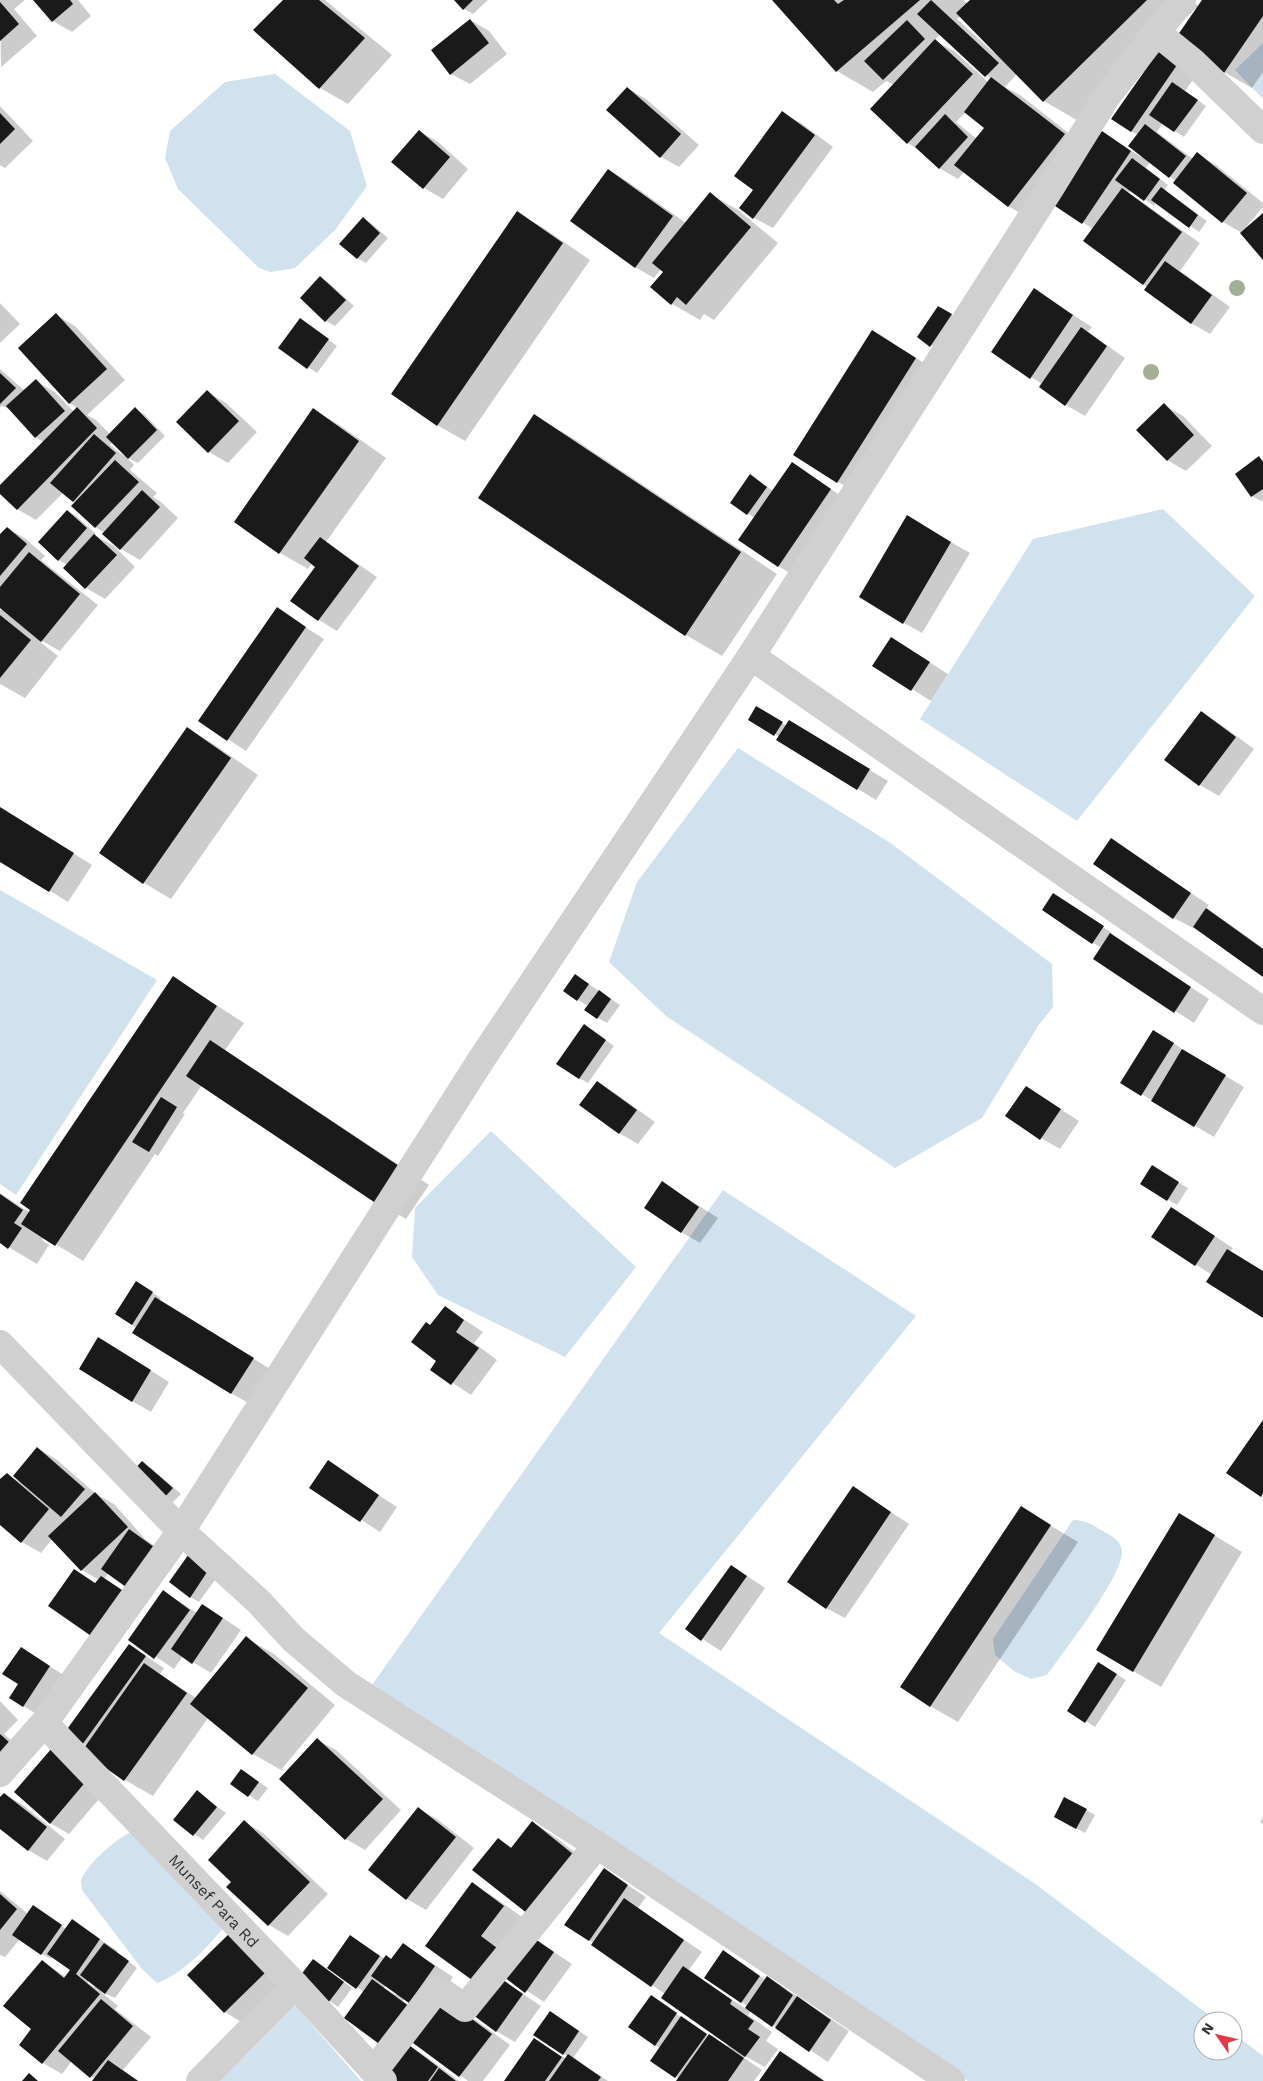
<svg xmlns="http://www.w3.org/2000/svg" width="1263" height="2081" viewBox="0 0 1263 2081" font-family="'Work Sans',sans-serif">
<rect width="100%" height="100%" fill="#fff"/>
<path fill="#cfe2ee" d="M1263,43V99L1235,70Z
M275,74L350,131L367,186L335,230L295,268L271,272L259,268L178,189L165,158L170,131L225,82Z
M1163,509L1255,596L1077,821L920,719L1033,539Z
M738,748L889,842L1052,964L1053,1007L1038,1026L982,1118L895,1168L666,1016L609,962L637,882Z
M0,890L157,980L16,1195L0,1184Z
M491,1131L636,1267L565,1357L438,1295L412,1257L415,1208Z
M723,1190L916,1316L659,1633L1034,1883L1217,2021H1203V2051H1233V2033L1263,2056V2081H968L745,1942L367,1692Z
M1073,1520C1084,1520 1092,1524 1101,1530C1110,1535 1121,1540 1122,1551C1123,1576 1064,1651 1047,1675L1031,1679L1014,1671L995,1655L993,1639Z
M133,1831L223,1928C208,1947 181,1975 157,1983L142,1969L82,1890C82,1888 81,1885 81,1882C83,1867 119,1836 133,1831Z
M289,2005L295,2006L300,2011L361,2081H219Z"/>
<path fill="#0003" fill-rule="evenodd" d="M0,0H25L14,9L37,36L1,67Z
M35,0H78L91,16L72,32L53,21Z
M285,0H325L392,55L348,104L320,88L254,30Z
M455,0H488L473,14L464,9Z
M774,0H964L968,4L972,0H1192L1199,7L1203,0H1263V72L1252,88L1224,72L1196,8L1080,122L1044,101L1017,74L1005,87L1020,95L1090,150L1102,132L1141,157L1142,156L1138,135L1131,131L1161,51L1197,74L1185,91L1206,106L1184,137L1163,123L1157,132L1193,159L1198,154L1216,165L1263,203V207L1246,227L1263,214V258L1242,233L1223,222L1176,181L1150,162L1146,168L1168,185L1164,190L1207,221L1199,232L1156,202L1154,206L1131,190L1129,193L1200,243L1180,271L1230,307L1210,334L1191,323L1143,284L1093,229L1052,202L1036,222L1008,206L964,172L958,179L939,168L919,150L908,143L871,109L894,85L886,81L873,92L837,71ZM961,16L995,51L993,52L957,19ZM941,34L992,79L989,83L954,51L934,40ZM966,112L986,128L977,139L956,122Z
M470,20L489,31L507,54L470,84L451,74Z
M627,88L646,99L699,145L679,167L661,157Z
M0,106L33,141L5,168L0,165Z
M782,113L801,123L833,147L773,228L754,218V190Z
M419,131L438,142L468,169L443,199L424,188L393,161Z
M608,170L627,181L686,223L710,194L738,210L778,243L714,320L704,314L700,320L672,304L652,287L664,272L661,269L654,278L635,267Z
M518,213L545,229L590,260L465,441L437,425Z
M363,219L372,224L388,238L366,263L357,258Z
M320,278L329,283L354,306L335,326L326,321Z
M1034,290L1092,327L1088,332L1125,358L1085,416L1066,405L1041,387L1042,384L992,352Z
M0,303L20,324L0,343Z
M938,307L960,320L940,351L919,337Z
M56,315L75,326L125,380L87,415L96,420L110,434L135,409L144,414L165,436L138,463L126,457L134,465L130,470L157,493L153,497L161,502L178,518L140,560L121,549L104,534L105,533L95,527L76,503L63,493L36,520L17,509L0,492V487L44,442L35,437L12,411L3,406L0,407V369L25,391L36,381L55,392L74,412L78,408L69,403ZM113,442L126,455L124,456L110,445Z
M309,325L337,346L317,373L280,348Z
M900,348L943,375L866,498L838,482Z
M207,392L226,403L257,432L228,463L209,452Z
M1164,405L1183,416L1212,446L1186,471L1167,460Z
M313,410L341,426L386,458L326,542L377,577L337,631L319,620L317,566L312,563L308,569L280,553Z
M534,416L571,437L777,574L722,656L686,635L480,498Z
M1259,458L1263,460V500L1261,501L1252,496Z
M792,464L849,501L797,577L778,566L755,518L732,503L759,481L773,491Z
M67,511L76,516L96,534L94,535L114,546L135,567L105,599L86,588L64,568L67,565L59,560Z
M907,517L970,553L922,633L904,623Z
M7,528L26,539L45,556L41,560L98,605L60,651L40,640L39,641L58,656L25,698L0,684V610L3,609L0,606V536Z
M277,609L324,639L246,751L200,721Z
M910,650L948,674L931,701L874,665Z
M757,708L787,726L808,733L888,781L876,800L778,740L780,737L749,719Z
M1201,713L1220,724L1254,749L1219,796L1200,785L1166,759Z
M187,729L215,745L258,775L171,899L144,883Z
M0,808L92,865L68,902L0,860Z
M1111,840L1209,905L1205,909L1225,921L1263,948V976L1194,926L1193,928L1174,918Z
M1062,899L1112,933L1111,935L1209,999L1194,1023L1095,959L1102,948L1093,943Z
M575,975L620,1005L607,1023L598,1018L588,1006L578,1000Z
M173,977L244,1023L225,1050L429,1185L406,1219L378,1203L202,1085L183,1113L185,1114L158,1156L155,1154L83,1261L44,1237L42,1240L49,1245L37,1264L0,1242V1193L30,1213Z
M593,1031L614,1046L588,1083L579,1078Z
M1172,1042L1192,1056L1244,1087L1214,1137L1121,1082Z
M598,1083L616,1094L655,1122L638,1144L619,1133Z
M1026,1087L1079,1121L1060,1149L1041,1138Z
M1152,1167L1188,1188L1177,1205L1141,1184Z
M662,1182L718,1218L700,1243L681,1232Z
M1190,1220L1233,1248L1230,1252L1263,1272V1316L1212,1275L1153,1237Z
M145,1288L161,1298L159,1301L272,1370L250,1404L231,1393L116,1314Z
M445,1307L483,1332L474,1343L497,1360L471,1395L432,1369L438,1361L431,1326Z
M118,1350L169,1382L151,1412L132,1401Z
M37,1448L56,1459L96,1494L114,1504L145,1539L172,1558L109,1573L104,1579L143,1604L113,1647L75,1571L96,1584L99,1580L82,1570L52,1539L41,1553L22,1542L0,1524V1481L7,1475L20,1482Z
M328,1462L397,1507L380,1532L311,1487Z
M142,1463L151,1468L181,1494L172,1503L163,1498Z
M854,1488L909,1524L845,1618L826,1608Z
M1021,1508L1078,1542L958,1722L930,1706Z
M1207,1531L1242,1552L1161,1687L1133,1671Z
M191,1553L220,1573L199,1602L190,1597Z
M732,1566L765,1588L721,1651L687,1629Z
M164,1592L197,1613L203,1605L241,1630L211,1673L183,1656L174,1669L130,1639Z
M246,1638L274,1654L335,1705L281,1770L253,1754L208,1718L153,1796L125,1780L84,1751L87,1746L83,1743L129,1645L164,1668L160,1674L196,1698Z
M22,1648L68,1678L42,1717L23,1706L20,1684Z
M1108,1669L1126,1680L1095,1727L1069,1710Z
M0,1701L18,1720L4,1734L28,1755L0,1785Z
M317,1740L336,1750L401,1810L365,1850L346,1839L281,1779Z
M53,1749L106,1791L69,1834L50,1823Z
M242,1771L268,1788L258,1801L232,1784Z
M197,1792L226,1813L203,1840L175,1820Z
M4,1794L23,1805L65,1839L47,1861L28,1850L0,1827V1799Z
M418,1809L437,1819L474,1848L426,1910L407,1899L370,1870Z
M1086,1810L1095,1815L1085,1833L1064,1822Z
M1263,1817V1824L1260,1822Z
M245,1822L263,1833L328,1894L288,1936L269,1925L228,1887L233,1882Z
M533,1823L551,1834L593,1866L547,1924L498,1839L513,1848Z
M604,1870L646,1897L638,1908L702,1952L688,1971L746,2009L748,2006L741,2002L723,1952L766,1980L777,1983L849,2031L828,2062L751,2011L748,2015L772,2032L766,2041L778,2049L765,2067L745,2056L744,2058L762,2070L754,2081H677L679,2079L651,2060L660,2048L655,2045L651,1996L711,2038L712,2037L727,2046L728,2044L665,1994L593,1945L594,1943L589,1940Z
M472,1884L491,1895L522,1917L528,1935L572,1964L544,2002L503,1975L500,1979L541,2006L515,2042L496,2031Z
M0,1891L28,1914L42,1912L66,1929L72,1921L118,1951L117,1952L137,1968L115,1998L101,1992L118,2006L115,2009L151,2037L123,2070L139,2081H94L95,2079L72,2061L62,2074L43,2063L20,2044L33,2029L42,1961L66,1977L72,1970L53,1956L51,1959L42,1954L20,1939L5,1957L0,1955ZM88,1980L95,1986L94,1987L88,1983Z
M234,1930L289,1979L243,2023L225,2012Z
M351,1937L385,1959L392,1960L403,1944L453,1977L440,1996L456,2006L510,2045L483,2081H468L412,2041L408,2046L424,2055L459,2081H395L398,2053L364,1992L329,1968ZM386,1985L397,1993L396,1995L384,1988ZM404,1999L422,2014L403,2001Z
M322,1966L352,1988L338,2007L299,1979Z
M560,2018L588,2037L573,2058L608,2081H505L534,2039L566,2059L568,2056L563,2054Z
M781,2052L799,2063L825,2081H761Z"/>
<path fill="#1a1a1a" d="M33,0H70L73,4L52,22Z
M283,0H319L365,38L319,89L253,30Z
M454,0H473L463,10Z
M772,0H834L838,4L844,0H920L836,72Z
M931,0L999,63L985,77L917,14Z
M970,0H1147L1043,102L956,13Z
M1202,0H1263V16L1224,73L1175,39Z
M0,2L19,24L0,41Z
M470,19L489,43L450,75L431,50Z
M907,20L925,39L883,80L864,61Z
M935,39L973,74L907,144L870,109Z
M1160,49L1179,62L1131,132L1111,119Z
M991,77L1065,134L1008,207L954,165L984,128L964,112Z
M1172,82L1198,100L1174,132L1149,115Z
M627,87L681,134L660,158L606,110Z
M782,111L815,135L753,219L739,208L753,190L734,176Z
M0,113L15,129L0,144Z
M945,114L968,137L939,169L915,147Z
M1145,124L1186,156L1169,178L1128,146Z
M419,130L450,157L423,189L391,162Z
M1102,131L1131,151L1082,224L1052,204Z
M1197,152L1247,193L1222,223L1173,183Z
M1132,158L1160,179L1144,201L1115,180Z
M608,169L673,216L635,268L570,221Z
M1161,187L1198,215L1189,228L1151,200Z
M1122,188L1182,232L1143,285L1083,241Z
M710,192L751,227L686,305L677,297L671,305L650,287L663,272L652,263Z
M517,211L563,243L437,426L391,394Z
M1263,213V260L1240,233Z
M363,217L380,233L357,259L339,244Z
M1165,261L1212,295L1191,324L1144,290Z
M320,276L346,300L325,322L300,298Z
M1034,288L1073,315L1030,379L991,352Z
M938,306L952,314L930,347L917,337Z
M56,313L107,369L69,404L18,348Z
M300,318L329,339L307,369L278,348Z
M1081,327L1107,346L1065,406L1039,387Z
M872,330L916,358L837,483L793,455Z
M0,373L16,388L0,404Z
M36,379L65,411L35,438L6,406Z
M207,390L239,421L208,453L176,422Z
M1164,403L1194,435L1167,461L1136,430Z
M77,407L97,428L17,510L0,494V485Z
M135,407L157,430L128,459L106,437Z
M313,408L359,441L279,554L234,522Z
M534,414L741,552L685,636L478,498Z
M94,434L116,453L73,502L50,483Z
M1259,456L1263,462V489L1251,497L1235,474Z
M115,460L139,482L95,528L71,506Z
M792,462L831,489L778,567L738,540Z
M750,474L767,487L747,515L730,503Z
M142,490L160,507L120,550L102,534Z
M67,510L87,528L58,561L38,542Z
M907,515L951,542L903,624L859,597Z
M7,527L27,544L0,576V534Z
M94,534L117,555L85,589L63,568Z
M320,537L359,566L318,621L290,601L315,567L304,558Z
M29,552L80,594L41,642L0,608V587Z
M277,607L306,627L227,741L198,721Z
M0,615L31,640L0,678Z
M891,637L930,662L911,691L872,666Z
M756,706L783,722L774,736L748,720Z
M1201,711L1236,737L1199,786L1164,760Z
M789,720L870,769L857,790L776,740Z
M187,727L231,758L143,884L99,853Z
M0,807L74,853L49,892L0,862Z
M1111,838L1191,893L1173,919L1093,864Z
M1053,893L1104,926L1092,944L1042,910Z
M1206,908L1263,949V977L1193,927Z
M1110,933L1191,987L1174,1013L1093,959Z
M575,974L589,984L577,1001L563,991Z
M173,976L217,1006L55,1246L21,1224L30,1210L20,1203Z
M599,990L611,999L597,1019L584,1010Z
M584,1024L606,1040L579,1079L556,1064Z
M1153,1030L1174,1043L1141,1096L1120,1083Z
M210,1040L402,1168L377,1204L186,1076Z
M1182,1049L1226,1075L1194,1127L1151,1101Z
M597,1081L637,1110L619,1134L579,1105Z
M1026,1086L1061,1109L1040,1140L1005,1116Z
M161,1097L177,1107L149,1152L132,1142Z
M1152,1165L1179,1182L1167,1201L1140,1184Z
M662,1181L699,1207L681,1233L644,1208Z
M0,1194L23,1210L14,1223L22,1228L8,1249L0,1243Z
M1171,1207L1215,1236L1195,1266L1151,1237Z
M1227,1249L1263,1271V1318L1206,1282Z
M136,1281L153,1292L132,1325L115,1314Z
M155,1297L254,1358L231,1394L132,1333Z
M445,1306L464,1320L456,1332L479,1348L451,1385L430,1370L436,1361L411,1342L426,1322L430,1325Z
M98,1337L151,1370L132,1402L79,1369Z
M1263,1420V1493L1261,1497L1226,1473Z
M37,1447L85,1489L61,1517L13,1476Z
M328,1460L379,1495L360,1522L309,1488Z
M142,1461L173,1488L163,1499L132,1472Z
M7,1473L49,1509L21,1543L0,1525V1479Z
M853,1486L891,1512L826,1609L787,1582Z
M95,1492L128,1527L81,1571L48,1536Z
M1021,1506L1051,1525L930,1707L900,1687Z
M1179,1513L1215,1535L1133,1672L1096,1650Z
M129,1529L154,1547L126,1587L101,1569Z
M191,1551L211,1566L190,1598L169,1582Z
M731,1565L747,1576L701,1641L685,1629Z
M74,1569L95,1583L101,1576L125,1592L94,1638L48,1606Z
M163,1590L190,1610L154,1659L128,1640Z
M202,1604L223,1618L192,1664L171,1649Z
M246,1636L308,1688L252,1755L190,1704Z
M129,1644L146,1656L82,1745L65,1732Z
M21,1647L50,1666L23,1707L9,1698L18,1684L2,1674Z
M1098,1662L1117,1674L1085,1723L1067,1711Z
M144,1663L187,1693L124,1781L82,1751Z
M0,1734L10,1743L0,1755Z
M317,1738L383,1799L345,1840L279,1779Z
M52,1748L88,1779L50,1824L14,1792Z
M241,1769L259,1782L248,1797L230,1784Z
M197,1790L217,1807L193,1836L173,1820Z
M4,1793L47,1827L28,1851L0,1829V1797Z
M1064,1797L1087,1809L1076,1829L1054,1817Z
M418,1807L456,1837L406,1900L368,1870Z
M244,1820L310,1882L268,1926L226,1887L231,1882L208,1860Z
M532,1821L574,1855L528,1914L472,1870L498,1838L511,1848Z
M604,1868L628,1885L589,1941L564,1925Z
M472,1882L504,1906L481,1936L497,1948L472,1980L425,1946Z
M0,1894L17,1909L0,1930Z
M624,1898L684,1940L651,1987L591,1945Z
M33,1905L62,1925L41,1955L12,1935Z
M72,1919L100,1939L76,1974L100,1994L42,2064L19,2045L31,2029L3,2006L42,1960L64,1978L70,1970L47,1954Z
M234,1929L271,1967L224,2013L187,1975Z
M528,1934L554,1952L525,1993L499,1973Z
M350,1935L380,1956L356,1989L327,1968Z
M104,1943L129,1961L105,1994L80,1975Z
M403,1943L435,1966L409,2003L371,1976L386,1955L391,1959Z
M723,1950L760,1976L741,2003L704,1978Z
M313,1959L344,1982L328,2003L297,1980Z
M683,1966L732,2000L730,2004L754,2021L748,2029L760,2037L745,2057L661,1998Z
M496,1975L523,1994L496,2032L469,2012Z
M767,1976L793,1995L772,2027L745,2008Z
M372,1979L410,2007L382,2046L344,2018Z
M437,1993L492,2034L459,2077L405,2037Z
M651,1995L677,2013L655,2046L628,2027Z
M797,1996L831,2020L809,2052L775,2028Z
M101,1999L133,2026L90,2078L58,2051Z
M550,2011L579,2031L563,2055L533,2035Z
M681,2016L707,2034L675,2078L650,2061Z
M709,2034L744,2058L728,2081H676Z
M534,2038L562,2057L545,2081H504Z
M405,2042L438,2067L428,2081H393L382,2073Z
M780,2051L824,2081H759Z
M568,2054L601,2077L598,2081H549Z
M108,2060L138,2081H92Z
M439,2068L456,2081H430Z
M29,2073L38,2081H22Z"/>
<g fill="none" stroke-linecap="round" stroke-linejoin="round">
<g stroke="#d0d0d0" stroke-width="28">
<path d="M1156,32L1193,62L1263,130"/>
<path d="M751,656L1263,1011"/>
<path d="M0,1344L181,1531L259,1602L293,1639L346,1684L597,1845L951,2081"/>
<path id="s1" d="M44,1723L295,1985L383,2081"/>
<path d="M0,1773L44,1723L181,1531L481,1060L751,656L1051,187L1107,96L1182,0"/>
<path d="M374,2071L433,1994L439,1990L465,2008L597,1845"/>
<path d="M200,2081L295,1985"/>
</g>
</g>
<g fill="#a2b095">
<circle cx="1237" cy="288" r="8"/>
<circle cx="1151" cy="372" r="8"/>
</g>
<g text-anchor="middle" stroke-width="5" stroke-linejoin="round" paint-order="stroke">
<g font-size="16" fill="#333" stroke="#fff">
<text dy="6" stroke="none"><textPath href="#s1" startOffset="246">Munsef Para Rd</textPath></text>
</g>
</g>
<g transform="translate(1218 2036) rotate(304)"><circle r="24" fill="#ffffff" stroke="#adadad"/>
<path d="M0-4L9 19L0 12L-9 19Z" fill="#e63946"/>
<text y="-8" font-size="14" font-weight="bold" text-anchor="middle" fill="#333333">N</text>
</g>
</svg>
